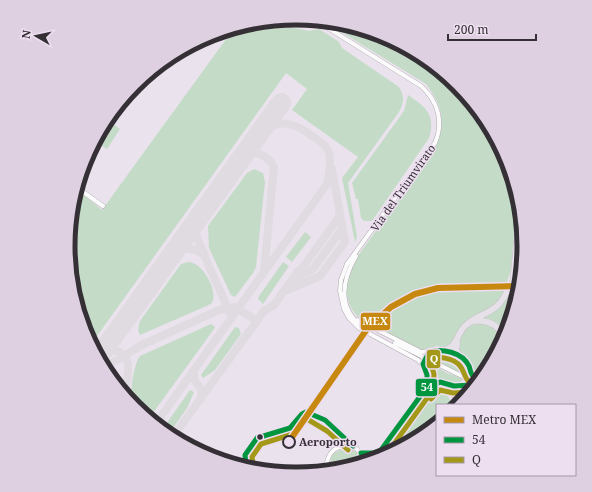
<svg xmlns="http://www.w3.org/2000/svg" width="592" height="492" viewBox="0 0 592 492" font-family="'Noto Serif',serif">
<rect width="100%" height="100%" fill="#eae2ec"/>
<path fill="#c4dcc7" d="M273,23L309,31L319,29L339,42L342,48L399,87C405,97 404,102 399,112L348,183L357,237L355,242L342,178L358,157L292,110L307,89L286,73L92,343L85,333L68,246L74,214L84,195L102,210L232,31Z
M330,25L383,35L457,85L507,159L516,207L511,269L503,296L498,303L470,321L452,345L446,348L436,346L427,351H421L363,321C340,304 345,279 357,257L432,153C446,125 445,109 426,84Z
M408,95C426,107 436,115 429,138L372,221H364L361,218L358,199H356L352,183L404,111Z
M110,122L120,129L107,149L96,142Z
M254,169L263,173L265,182L256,267L253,273L235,297L231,295L209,248L208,226L247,173Z
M305,232L311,237L292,262L286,257Z
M188,262C203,262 220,293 211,304L140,335L138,330L140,321L181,264Z
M283,262L289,266L263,304L258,299L259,296Z
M509,291L505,334L480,319Z
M478,323C491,325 497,328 501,342L479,375L473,373L470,364L458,350C459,335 465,327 478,323Z
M211,324L215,327L214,329L150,417C144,414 133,409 131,401C130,392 134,363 140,356Z
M235,327L239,328L241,334L215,370L203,378L201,375Z
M433,353C446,351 469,361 466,376L428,357Z
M427,361L447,373L464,379C456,388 448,383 438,378L439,377C430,372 428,372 427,361Z
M437,389C446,393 450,396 451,405H437V421L388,453L426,401Z
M190,390L194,392L187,408L171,431L164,427Z
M306,418L327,425L347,440L334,441L318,429L303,422Z
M343,448L356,451L362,461L329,467L332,455Z"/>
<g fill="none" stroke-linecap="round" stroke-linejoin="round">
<path stroke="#e0dbe1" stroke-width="8" d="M240,159C251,147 267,154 274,167L264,271
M199,217C191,231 199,242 205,255
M170,257C180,246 193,246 204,255L230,313
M292,280L313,269L342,229V224
M283,292L320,276L345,242L332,169
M234,307L251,317
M100,355C106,351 110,349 117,351C134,356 127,380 125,393
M107,366L142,345L219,310L229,308L238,309
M194,370V379L202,391L201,399
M157,422L327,184C329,175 332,159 328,150C325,144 318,140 312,136C293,121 277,118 257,136
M175,434L264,311L274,305L298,271L303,267L339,217L340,212"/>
<path stroke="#e0dbe1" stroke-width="20" d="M100,355L281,103"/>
<g stroke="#b0a9b1" stroke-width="5">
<path id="minor" d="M320,23L421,86C438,101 444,122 435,143L347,264L341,280L340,291L344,309L349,318L359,328L418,360L423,366
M79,189L103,206
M356,256C341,282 337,311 366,329
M358,320L421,352L431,351
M395,343L474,382
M445,385L456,398
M457,405L456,393L462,386
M361,453H373L382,448L427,387V375
M379,458L428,391L435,384L440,382
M327,468C326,457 332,448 343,446L357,449L365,460"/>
</g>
<g stroke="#c4bfc4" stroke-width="6">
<path id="major" d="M427,355C438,343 463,354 469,367V376
M424,360L425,371L430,377L452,387L472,385
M470,374L476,379"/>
</g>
<g stroke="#c4bfc4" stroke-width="7">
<path id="highway" d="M518,275L522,237
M513,283L519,221
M510,318L513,289
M475,321C488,320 499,325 504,338
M457,342L456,351L461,358
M444,350C457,349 457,332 466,325C483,311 498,314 508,289
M460,402L462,394L469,389"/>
</g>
<use href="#minor" stroke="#fcfbfc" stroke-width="4"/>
<use href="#major" stroke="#eeeaf0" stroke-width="5"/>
<use href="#highway" stroke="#e6e0e9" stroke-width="6"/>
<path stroke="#d6d4d6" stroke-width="1" stroke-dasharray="6 3" stroke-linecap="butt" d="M484,285H516"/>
<g stroke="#c4bfc4" stroke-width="6" stroke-linecap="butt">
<path id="major-bridge" d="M424,360L427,355
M466,382L469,376"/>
</g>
<use href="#major-bridge" stroke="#eeeaf0" stroke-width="5"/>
<g stroke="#eddef0" stroke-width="8">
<path id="bus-1" d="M425,395L432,386L440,382L454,386L472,385
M361,453H373L381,450L427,387V375L423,364L429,352C442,348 462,352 469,366C471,371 470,375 476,379
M246,464L245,455L257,438L290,428L302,414L306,412L325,420L353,446"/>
</g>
<g stroke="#eddef0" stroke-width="8">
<path id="bus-2" d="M431,399L440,390L453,393L468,392
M386,455L433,390L434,374L431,364L434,358C443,356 458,360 462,369C466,376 465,380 472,385
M253,463L252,457L261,444L293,434L307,419L327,431L348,450"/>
</g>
<use href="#bus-1" stroke="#009640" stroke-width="5"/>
<use href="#bus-2" stroke="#a49818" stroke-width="5"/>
<g stroke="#eddef0" stroke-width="9">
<path id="metro-1" d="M288,443L367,329L391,307L415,294L438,288L516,286"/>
</g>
<use href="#metro-1" stroke="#c6880e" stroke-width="6"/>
</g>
<circle fill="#352f36" stroke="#eddef0" stroke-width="1.5" cx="260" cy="437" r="3.5"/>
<circle fill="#eddef0" stroke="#352f36" stroke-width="2" cx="289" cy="442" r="6"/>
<g text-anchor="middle" stroke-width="3" stroke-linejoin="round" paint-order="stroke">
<g font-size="11" fill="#352f36" stroke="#eddef0">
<text transform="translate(403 188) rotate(-55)" y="4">Via del Triumvirato</text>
</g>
<g font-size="11" font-weight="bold" fill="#352f36" stroke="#eddef0" text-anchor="start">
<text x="299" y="446">Aeroporto</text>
</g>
</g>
<path d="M0 0H592V492H0ZM75 246a221 221 0 1 1 442 0a221 221 0 1 1-442 0Z" fill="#ded0e1" fill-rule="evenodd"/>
<path fill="none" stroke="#352f36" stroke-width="5" d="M75 246a221 221 0 1 1 442 0a221 221 0 1 1-442 0Z"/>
<g stroke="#eddef0" stroke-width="1.5">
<rect x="360" y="312" width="31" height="19" rx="4" fill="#c6880e"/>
<rect x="426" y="349" width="15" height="20" rx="4" fill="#a49818"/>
<rect x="415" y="378" width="23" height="19" rx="4" fill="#009640"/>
</g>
<g font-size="11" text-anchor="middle" font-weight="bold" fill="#fff">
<text x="375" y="325">MEX</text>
<text x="434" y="363">Q</text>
<text x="427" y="391">54</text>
</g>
<rect x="436" y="404" width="140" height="72" fill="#eddef0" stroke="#a398a6"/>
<rect x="444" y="417" width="20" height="6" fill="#c6880e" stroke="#a398a6"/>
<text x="472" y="424" font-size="12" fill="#352f36">Metro MEX</text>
<rect x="444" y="437" width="20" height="6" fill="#009640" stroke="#a398a6"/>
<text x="472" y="444" font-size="12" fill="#352f36">54</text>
<rect x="444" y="457" width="20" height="6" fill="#a49818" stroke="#a398a6"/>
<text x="472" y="464" font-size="12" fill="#352f36">Q</text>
<g transform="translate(36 36) rotate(279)" stroke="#eddef0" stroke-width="3" paint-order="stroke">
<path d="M0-3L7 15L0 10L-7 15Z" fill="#352f36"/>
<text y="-6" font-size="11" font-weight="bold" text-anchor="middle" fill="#352f36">N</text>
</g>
<path d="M448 34v6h88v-6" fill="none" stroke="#352f36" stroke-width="2"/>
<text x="454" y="34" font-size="12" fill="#352f36" stroke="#eddef0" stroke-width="3" paint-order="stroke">200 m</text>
</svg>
